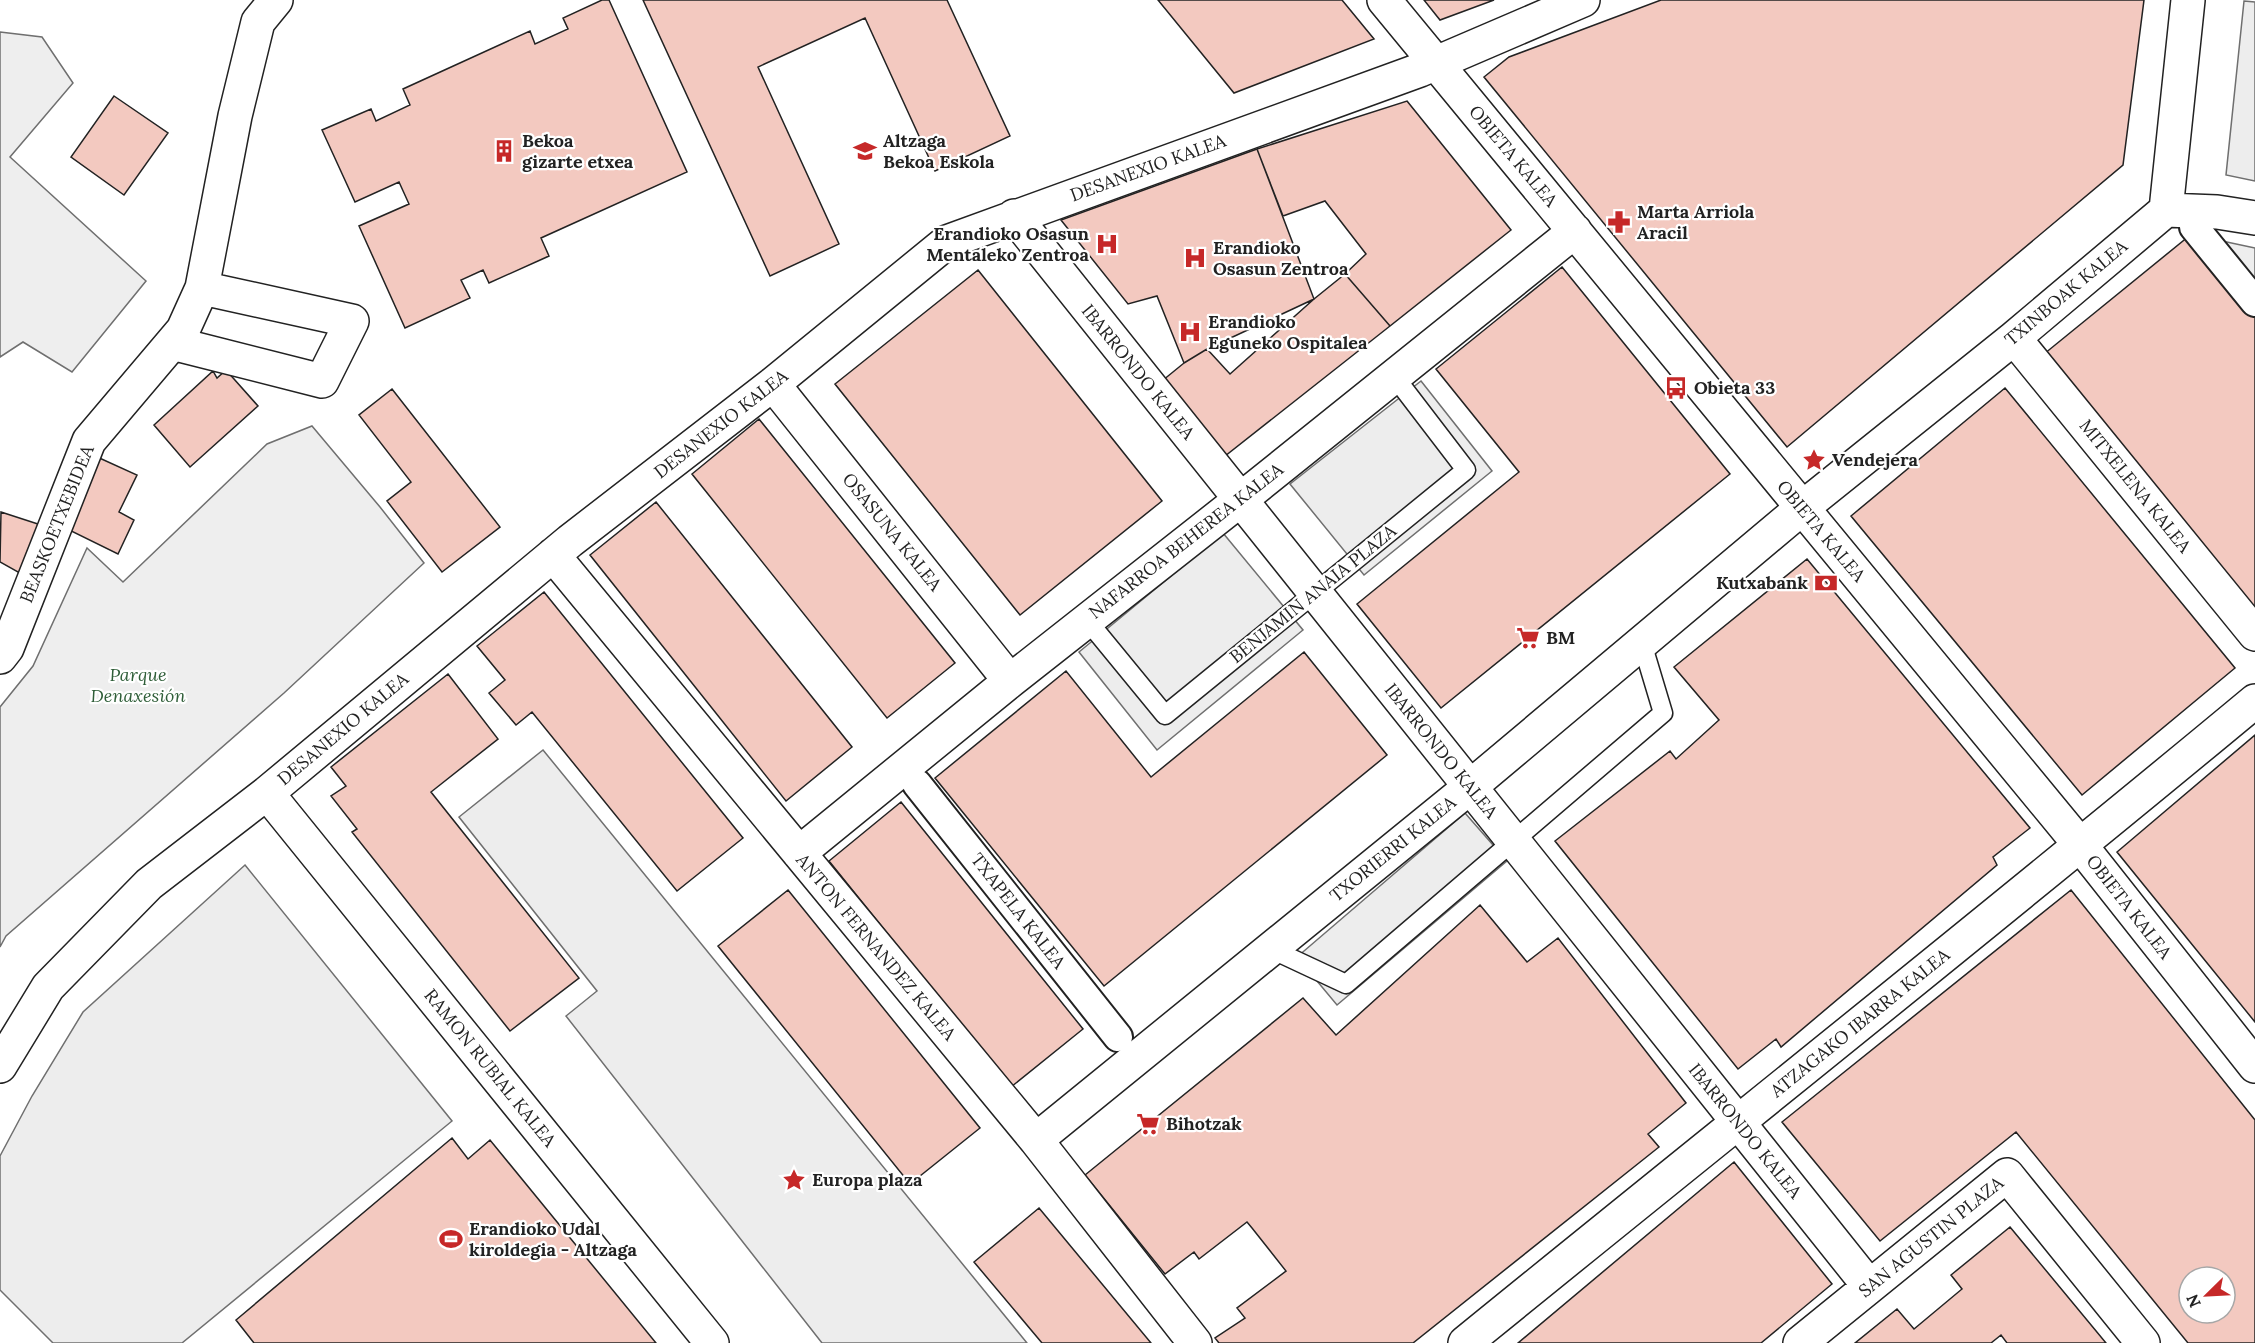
<svg xmlns="http://www.w3.org/2000/svg" width="2255" height="1343" viewBox="0 0 2255 1343" font-family="Lora,serif">
<rect width="100%" height="100%" fill="#fff"/>
<path fill="#eee" stroke="#6f6f6f" stroke-width="1.5" d="M0,32L42,37L73,83L10,157L146,281L72,372L23,342L0,357Z
M2208,238L2255,248V296Z
M312,426L380,507L424,563L284,693L6,936L0,947V707L33,666L87,548L123,582L267,444Z"/>
<path fill="#ededed" stroke="#6f6f6f" stroke-width="1.5" d="M2244,1L2255,2V181L2226,175Z
M1421,381L1492,471L1364,575L1290,484Z
M1223,533L1303,630L1157,750L1079,652Z
M543,750L1027,1343H822L566,1016L597,991L459,817Z
M1465,813L1507,861L1337,1005L1297,957Z
M245,865L452,1121L182,1343H53L0,1290V1156L32,1096L83,1012Z"/>
<path fill="#f3c9c0" stroke="#222" stroke-width="1.5" fill-rule="evenodd" d="M602,0H609L687,172L541,238L549,256L489,283L483,270L461,280L470,298L405,328L359,226L409,204L399,182L355,202L322,130L371,109L376,121L410,105L403,89L530,31L535,44L568,29L563,18Z
M643,0H947L1010,136L935,171L865,18L758,67L839,244L770,276Z
M1158,0H1342L1374,39L1234,93Z
M1424,0H1494L1440,20Z
M1661,0H2144L2123,165L1787,447L1484,77L1509,57Z
M114,96L168,133L124,195L71,157Z
M1407,101L1511,230L1390,326L1345,274L1366,254L1325,201L1283,216L1257,149Z
M1257,149L1314,299L1207,349L1184,363L1157,296L1128,304L1061,220Z
M2194,232L2255,308V615L2044,354Z
M1562,267L1730,474L1441,708L1357,604L1519,472L1436,369Z
M978,270L1162,501L1020,615L835,384Z
M1345,274L1390,326L1220,460L1157,385L1184,363L1207,349L1230,374L1314,299Z
M226,370L258,406L190,467L154,425L213,371L217,378Z
M2005,388L2235,668L2082,795L1851,516Z
M392,389L500,527L442,572L387,501L411,482L359,415Z
M759,419L955,663L887,718L692,474Z
M95,456L137,475L119,512L134,520L118,554L61,526Z
M656,502L852,747L786,801L590,555Z
M1,512L41,525L25,576L0,562Z
M1807,559L2030,828L1993,857L1997,865L1781,1047L1776,1039L1738,1069L1555,841L1670,751L1676,759L1719,720L1674,667Z
M544,592L743,838L677,891L532,712L516,725L489,693L505,680L477,646Z
M1304,652L1387,755L1104,986L935,778L1066,671L1151,777Z
M448,674L498,739L431,792L579,978L510,1031L352,832L357,829L331,796L346,786L331,767Z
M2255,735V1022L2117,852Z
M901,802L1083,1029L1011,1087L829,861Z
M788,890L980,1128L910,1184L718,946Z
M2071,890L2255,1120V1343H2188L2016,1132L1880,1241L1782,1122ZM2189,1277H2225V1313H2189Z
M1480,905L1527,962L1558,938L1686,1103L1648,1134L1659,1147L1413,1343H1219L1215,1338L1245,1318L1237,1308L1286,1271L1252,1228L1247,1222L1199,1259L1194,1252L1165,1274L1085,1175L1303,998L1336,1035Z
M452,1138L468,1159L490,1140L656,1343H254L236,1320Z
M1734,1162L1832,1284L1761,1343H1518Z
M1039,1208L1151,1343H1042L974,1262Z
M2010,1227L2106,1343H2007L2001,1335L1991,1343H1855L1897,1309L1914,1329L1962,1289L1951,1275Z"/>
<g fill="none" stroke-linecap="round" stroke-linejoin="round">
<g stroke="#222" stroke-width="21">
<path id="service" d="M1087,620L1165,715L1466,470L1394,376
M1271,949L1346,984L1663,713L1642,643"/>
</g>
<g stroke="#222" stroke-width="32">
<path id="pedestrian" d="M2194,227L2255,302
M917,784L1118,1037"/>
</g>
<g stroke="#222" stroke-width="36">
<path id="minor" d="M1384,0L2081,846L2255,1066
M2166,210L2217,212L2255,218
M1014,216L1869,1286
M2014,338L2255,634
M172,343L322,381L352,321L202,288
M773,384L1010,681
M553,555L1036,1140L1195,1343
M0,657L7,648L89,441L183,330L202,288L235,116L258,22L276,0
M267,793L712,1343
M799,853L1010,681L1240,500L1575,231
M0,1066L48,987L149,884L267,793L570,541L773,384L947,242L1420,70L1583,0
M1036,1140L1470,787L1802,508L2014,338L2166,210L2188,0
M1465,1343C1728,1129 1994,918 2255,701
M1800,1343L2007,1175L2143,1343"/>
</g>
<use href="#service" stroke="#fff" stroke-width="18"/>
<use href="#pedestrian" stroke="#fff" stroke-width="28"/>
<use href="#minor" stroke="#fff" stroke-width="33"/>
</g>
<defs>
<g id="building-bare" transform="scale(1.8)"><path d="M-4-6H4V6H1V3H-1V6H-4ZM-2.5-4.3h1.7v1.8h-1.7ZM.8-4.3h1.7v1.8H.8ZM-2.5-1h1.7V.8h-1.7ZM.8-1h1.7V.8H.8Z" fill="#c62828" stroke="#fff" stroke-width="2.5" paint-order="stroke"/></g>
<g id="school-bare" transform="scale(1.8)"><path d="M0-5L7-2L0 1L-7-2ZM-4 1L0 2.5L4 1V4Q0 6-4 4Z" fill="#c62828" stroke="#fff" stroke-width="2.5" paint-order="stroke"/></g>
<g id="pharmacy-bare" transform="scale(1.8)"><path d="M-2-6h4v4h4v4h-4v4h-4v-4h-4v-4h4Z" fill="#c62828" stroke="#fff" stroke-width="2.5" paint-order="stroke"/></g>
<g id="hospital-bare" transform="scale(1.8)"><path d="M-5-5h3v3.5h4V-5h3V5h-3V1.5h-4V5h-3Z" fill="#c62828" stroke="#fff" stroke-width="2.5" paint-order="stroke"/></g>
<g id="bus-bare" transform="scale(1.8)"><path d="M-5-6H5V4H4V6H2V4H-2V6H-4V4H-5ZM-3.5-4V0h7V-4ZM-3.5 1.2v1.5H-2V1.2ZM2 1.2v1.5H3.5V1.2Z" fill="#c62828" stroke="#fff" stroke-width="2.5" paint-order="stroke"/></g>
<g id="sight-bare" transform="scale(1.8)"><path d="M0-6L1.8-2.2L6-1.7L2.9 1.2L3.7 5.4L0 3.3L-3.7 5.4L-2.9 1.2L-6-1.7L-1.8-2.2Z" fill="#c62828" stroke="#fff" stroke-width="2.5" paint-order="stroke"/></g>
<g id="bank-bare" transform="scale(1.8)"><path d="M-6-4H6V4H-6ZM0-2.3a2.3 2.3 0 1 0 0 4.6a2.3 2.3 0 1 0 0-4.6Z" fill="#c62828" stroke="#fff" stroke-width="2.5" paint-order="stroke"/></g>
<g id="supermarket-bare" transform="scale(1.8)"><path d="M-6-5.5h2.5l.6 2H6L4.5 2H-2.5L-4.4-4H-6ZM-1.5 3.2a1.3 1.3 0 1 0 .1 0ZM3 3.2a1.3 1.3 0 1 0 .1 0Z" fill="#c62828" stroke="#fff" stroke-width="2.5" paint-order="stroke"/></g>
<g id="stadium-bare" transform="scale(1.8)"><path d="M0-5a6.5 5 0 1 0 0 10a6.5 5 0 1 0 0-10ZM-3.5-1.8h7v3.6h-7Z" fill="#c62828" stroke="#fff" stroke-width="2.5" paint-order="stroke"/></g>
</defs>
<g fill-rule="evenodd">
<use href="#building-bare" x="504" y="151"/>
<use href="#school-bare" x="865" y="151"/>
<use href="#pharmacy-bare" x="1619" y="222"/>
<use href="#hospital-bare" x="1107" y="244"/>
<use href="#hospital-bare" x="1195" y="258"/>
<use href="#hospital-bare" x="1190" y="332"/>
<use href="#bus-bare" x="1676" y="388"/>
<use href="#sight-bare" x="1814" y="460"/>
<use href="#bank-bare" x="1826" y="583"/>
<use href="#supermarket-bare" x="1528" y="638"/>
<use href="#supermarket-bare" x="1148" y="1124"/>
<use href="#sight-bare" x="794" y="1180"/>
<use href="#stadium-bare" x="451" y="1239"/>
</g>
<g text-anchor="middle" stroke-width="4.5" stroke-linejoin="round" paint-order="stroke">
<g font-size="18" font-weight="bold" fill="#222" stroke="#fff" text-anchor="start">
<text x="522" y="147">Bekoa<tspan x="522" dy="21">gizarte etxea</tspan></text>
<text x="883" y="147">Altzaga<tspan x="883" dy="21">Bekoa Eskola</tspan></text>
<text x="1637" y="218">Marta Arriola<tspan x="1637" dy="21">Aracil</tspan></text>
<text x="1089" y="240" text-anchor="end">Erandioko Osasun<tspan x="1089" dy="21">Mentaleko Zentroa</tspan></text>
<text x="1213" y="254">Erandioko<tspan x="1213" dy="21">Osasun Zentroa</tspan></text>
<text x="1208" y="328">Erandioko<tspan x="1208" dy="21">Eguneko Ospitalea</tspan></text>
<text x="1694" y="394">Obieta 33</text>
<text x="1832" y="466">Vendejera</text>
<text x="1808" y="589" text-anchor="end">Kutxabank</text>
<text x="1546" y="644">BM</text>
<text x="1166" y="1130">Bihotzak</text>
<text x="812" y="1186">Europa plaza</text>
<text x="469" y="1235">Erandioko Udal<tspan x="469" dy="21">kiroldegia - Altzaga</tspan></text>
</g>
<g font-size="18" fill="#222" stroke="#fff">
<text transform="translate(1513 156) rotate(50)" y="6">OBIETA KALEA</text>
<text transform="translate(1148 168) rotate(-20)" y="6">DESANEXIO KALEA</text>
<text transform="translate(2066 293) rotate(-40)" y="6">TXINBOAK KALEA</text>
<text transform="translate(1138 372) rotate(51)" y="6">IBARRONDO KALEA</text>
<text transform="translate(721 424) rotate(-38)" y="6">DESANEXIO KALEA</text>
<text transform="translate(2135 486) rotate(51)" y="6">MITXELENA KALEA</text>
<text transform="translate(57 524) rotate(-68)" y="6">BEASKOETXEBIDEA</text>
<text transform="translate(1821 531) rotate(50)" y="6">OBIETA KALEA</text>
<text transform="translate(892 532) rotate(51)" y="6">OSASUNA KALEA</text>
<text transform="translate(1186 541) rotate(-38)" y="6">NAFARROA BEHEREA KALEA</text>
<text transform="translate(1313 594) rotate(-39)" y="6">BENJAMIN ANAIA PLAZA</text>
<text transform="translate(343 729) rotate(-40)" y="6">DESANEXIO KALEA</text>
<text transform="translate(1441 751) rotate(51)" y="6">IBARRONDO KALEA</text>
<text transform="translate(1393 849) rotate(-39)" y="6">TXORIERRI KALEA</text>
<text transform="translate(2129 907) rotate(52)" y="6">OBIETA KALEA</text>
<text transform="translate(1018 911) rotate(52)" y="6">TXAPELA KALEA</text>
<text transform="translate(876 947) rotate(50)" y="6">ANTON FERNANDEZ KALEA</text>
<text transform="translate(1860 1023) rotate(-39)" y="6">ATZAGAKO IBARRA KALEA</text>
<text transform="translate(490 1068) rotate(51)" y="6">RAMON RUBIAL KALEA</text>
<text transform="translate(1745 1131) rotate(51)" y="6">IBARRONDO KALEA</text>
<text transform="translate(1931 1237) rotate(-39)" y="6">SAN AGUSTIN PLAZA</text>
</g>
<g font-size="18" font-style="italic" fill="#2f5e38" stroke="#fff">
<text x="138" y="681">Parque<tspan x="138" dy="21">Denaxesión</tspan></text>
</g>
</g>
<g transform="translate(2207 1295) rotate(246)"><circle r="28" fill="#ffffff" stroke="#a7a7a7" stroke-width="1.5"/>
<path d="M0-4.5L10 22L0 15L-10 22Z" fill="#c62828"/>
<text y="-9" font-size="16" font-weight="bold" text-anchor="middle" fill="#222222">N</text>
</g>
</svg>
